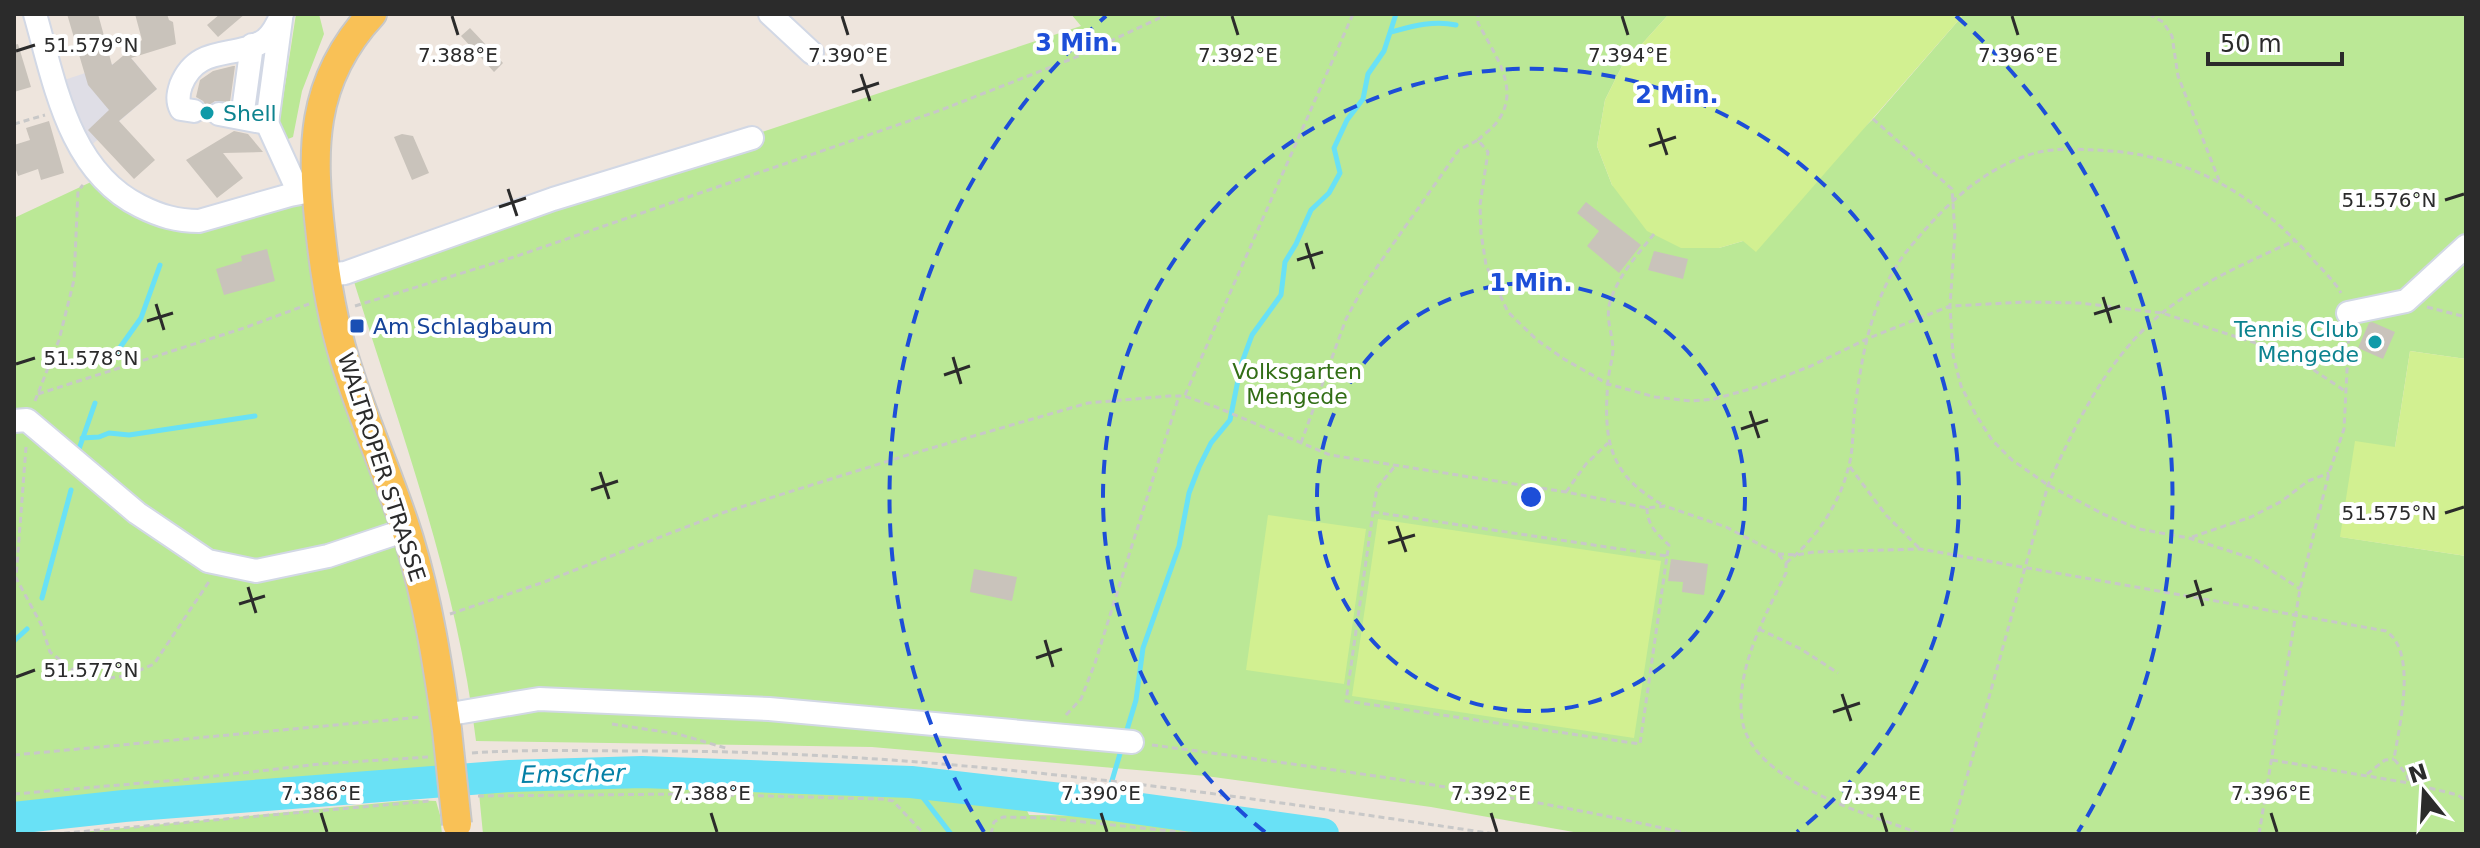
<svg xmlns="http://www.w3.org/2000/svg" width="2480" height="848" viewBox="0 0 2480 848" font-family="'DejaVu Sans',sans-serif">
<rect width="100%" height="100%" fill="#eee5dd"/>
<path fill="#dfdee6" d="M127,53L157,89L89,147L61,81L116,63Z"/>
<path fill="#bbe896" d="M296,14H319L324,34L302,91L293,137L288,139L280,124V118Z
M1071,14H1669L1622,66L1605,100L1597,146L1612,185L1719,248L1743,241L1873,119L1964,14H2466V359L2410,351L2395,447L2341,537L2466,556V821L2464,824L2466,834H1585L1431,807L1206,776L872,747L476,741C457,579 398,424 350,269L1081,26Z
M91,182L113,200L161,226L316,190L325,275L408,537L453,780L124,806L14,818V218Z
M478,783L887,789L1022,800L1029,815L1100,816L1208,834H483Z
M413,800L436,801L440,815L442,834H61Z"/>
<path fill="#d2f091" d="M1669,14H1964L1756,252L1743,241L1719,248H1681L1647,231L1612,185L1597,146L1605,100L1622,66Z
M2410,351L2466,359V556L2340,537L2355,441L2395,447Z
M1268,515L1366,529L1344,684L1246,670Z
M1378,519L1661,561L1634,738L1352,696Z"/>
<g fill="none" stroke-linecap="round" stroke-linejoin="round">
<path stroke="#69e1f6" stroke-width="5" d="M1391,32C1413,26 1434,20 1456,25
M111,360L141,318L160,265
M82,438L99,437L109,433L129,435L255,416
M79,449L95,403
M42,598L71,490
M14,641L27,629
M1126,733L1136,700L1143,648L1179,546L1189,493L1199,467L1211,443L1230,420L1241,365L1252,335L1281,295L1285,262L1296,244L1311,210L1329,193L1340,173L1334,148L1347,120L1363,99L1368,74L1384,51L1396,14
M911,782L951,834
M1105,804L1122,747"/>
<path stroke="#69e1f6" stroke-width="32" d="M14,818L124,806L510,776L642,772L911,782L1105,804L1323,834"/>
</g>
<path fill="#c9c3bb" d="M67,14H98L112,65L142,40L135,14H167L169,20L173,22L176,44L131,58L157,89L119,121L155,160L134,179L88,130L109,110L88,85Z
M220,14H245L218,37L207,25Z
M470,28L503,63L494,72L461,36Z
M18,44L31,87L14,92V45Z
M233,66H235L230,102L215,101L207,107L203,101L196,97L200,80L213,71Z
M49,121L64,173L41,180L38,169L18,176L14,164V145L30,140L26,128Z
M234,131L248,134L263,152L223,153L243,178L217,198L186,160Z
M402,134L413,136L429,173L412,180L394,137Z
M1586,202L1641,245L1619,273L1587,246L1599,231L1577,213Z
M267,249L275,281L224,295L216,269L242,261L241,256Z
M1654,251L1688,259L1683,279L1648,270Z
M2372,322L2395,332L2383,359L2358,348L2369,323Z
M1671,559L1708,564L1704,595L1682,592L1683,582L1668,581Z
M974,569L1017,577L1012,601L970,592Z"/>
<g fill="none" stroke-linecap="round" stroke-linejoin="round">
<g stroke="#d2d8e5" stroke-width="26">
<path id="minor" d="M35,14C55,84 69,171 140,206C160,216 177,221 199,221L290,195L316,190
M770,14L812,53
M194,111L181,109C177,101 178,94 181,85C198,43 235,60 265,40C273,34 278,23 282,14
M219,114L267,123L299,193
M242,118L252,45
M267,123L281,19
M325,275L345,273L553,199L752,138
M2348,313L2406,301L2466,246
M14,421L27,420L137,513L208,561L256,571L328,556L406,530
M445,715L539,699L769,709L1132,742"/>
</g>
<g stroke="#c8c8c8" stroke-width="32">
<path id="major" d="M372,14C309,82 311,151 321,237C326,283 334,329 349,373C367,429 392,483 409,539C428,601 438,666 447,730"/>
</g>
<path stroke="#c8c8c8" stroke-width="3" stroke-dasharray="6 4" stroke-linecap="butt" d="M2149,14L2163,22L2172,36L2178,76L2219,180
M1873,119L1952,189L1955,233L1950,306L1953,355L1961,386L1976,415L1992,440L2012,460L2048,485L2105,515L2139,529L2189,538L2254,559L2300,589
M14,124L45,115
M1478,140C1484,134 1492,129 1497,122C1522,89 1494,54 1478,23V14
M1654,234C1637,255 1618,276 1610,302C1605,319 1613,334 1613,351C1612,361 1609,371 1608,381C1603,441 1609,476 1665,506
M355,306L514,257L941,110L1074,58L1168,14
M2427,307L2466,317
M38,394L244,328L309,304
M1185,395L1353,14
M35,401L59,340L74,280L78,191L83,185
M1301,443L1346,319L1365,284L1459,150L1478,140L1488,152L1480,205L1481,233L1486,265L1508,312L1537,340L1564,359L1608,384L1655,397L1691,401L1714,399L1754,388L1811,366L1869,338L1950,306L2027,302L2080,303L2162,313L2290,354L2345,391
M26,447L16,578L41,624L50,652L72,669L98,679L126,676L154,664L210,580
M1850,467L1886,515L1920,549
M1566,492L1586,464L1608,443
M1647,508C1647,525 1657,534 1669,545L1667,556
M1373,512L1667,556L1640,744L1346,701L1373,512L1377,488L1395,466
M2192,537L2251,517L2282,501L2308,481L2329,473
M1778,554L1797,555L1814,552L1920,549L2386,631C2418,652 2399,727 2394,759L2407,775L2409,783
M1786,563C1815,540 1839,505 1848,469C1854,450 1852,429 1855,409C1862,352 1873,291 1911,246C1945,205 1983,168 2035,153C2054,148 2076,149 2095,150C2184,153 2251,191 2310,256C2320,268 2334,280 2341,293
M450,614L544,582L725,512L911,454L1088,403L1169,396H1184L1216,407L1330,455L1566,492L1647,508L1665,506L1726,527L1778,554L1786,563V573C1765,616 1735,670 1742,719C1751,783 1869,814 1921,834
M1759,629L1801,649L1838,673
M1066,715L1081,699L1095,663L1179,396
M612,724L678,734L729,749
M1152,745C1332,769 1512,793 1689,834
M472,753C528,749 585,751 641,751C927,750 1213,792 1495,834
M14,755L421,717
M2272,760L2409,783L2458,795L2466,801
M2367,774L2385,760L2394,759
M14,794L190,779L320,764L428,757
M478,796L685,794L882,799L893,801L924,834
M54,834L430,801
M991,834L994,822L1003,817L1047,818L1198,834
M1951,834L2048,485C2076,423 2108,357 2162,313C2201,282 2250,261 2296,240
M2259,834L2300,589L2329,473L2344,429L2349,331"/>
<use href="#minor" stroke="#fff" stroke-width="22"/>
<use href="#major" stroke="#f9c156" stroke-width="28"/>
<g stroke="#c8c8c8" stroke-width="32" stroke-linecap="butt">
<path id="major-bridge" d="M447,730L457,824"/>
</g>
<use href="#major-bridge" stroke="#f9c156" stroke-width="28"/>
</g>
<path fill="none" stroke="#2b2b2b" stroke-width="3" d="M452,16L458,35M842,16L848,35M1232,16L1238,35M1622,16L1628,35M2012,16L2018,35M16,51L35,45M861,74L870,101M852,92L879,83M1658,128L1667,155M1649,146L1676,137M508,189L517,216M2445,200L2464,194M499,207L526,198M1306,243L1314,269M1297,260L1323,252M2103,297L2111,323M156,304L164,330M2094,314L2120,306M147,321L173,313M953,357L961,384M16,364L35,358M944,375L970,366M1750,411L1759,438M1741,429L1768,420M600,472L609,499M591,490L618,481M2445,513L2464,507M1397,526L1406,552M1388,543L1415,535M2195,580L2203,606M248,587L256,613M2186,597L2212,589M239,604L265,596M1045,640L1053,667M1036,658L1062,649M16,677L35,670M1842,694L1851,721M1833,712L1860,703M321,813L327,832M711,813L717,832M1101,813L1107,832M1491,813L1497,832M1881,813L1887,832M2271,813L2277,832"/>
<g fill="none" stroke="#1d4ed8" stroke-width="4" stroke-dasharray="14 10">
<circle cx="1531" cy="497" r="214"/>
<path d="M1265 832A428 428 0 1 1 1797 832"/>
<path d="M984 832A642 642 0 0 1 1106 16M1956 16A642 642 0 0 1 2078 832"/>
</g>
<g fill="#0f9aa8" stroke="#fff" stroke-width="3">
<circle cx="207" cy="113" r="8"/>
<circle cx="2375" cy="342" r="8"/>
</g>
<rect fill="#1a4fb4" stroke="#fff" stroke-width="3" x="349" y="318" width="16" height="16" rx="4"/>
<g text-anchor="middle" stroke-width="8" stroke-linejoin="round" paint-order="stroke">
<g font-size="22" fill="#0d838f" stroke="#fff" text-anchor="start">
<text x="223" y="121">Shell</text>
<text x="2359" y="337" text-anchor="end">Tennis Club<tspan x="2359" dy="25">Mengede</tspan></text>
</g>
<g font-size="22" fill="#164399" stroke="#fff" text-anchor="start">
<text x="373" y="334">Am Schlagbaum</text>
</g>
<g font-size="22" fill="#326e16" stroke="#fff">
<text x="1297" y="379">Volksgarten<tspan x="1297" dy="25">Mengede</tspan></text>
</g>
<g font-size="22" fill="#2b2b2b" stroke="#fff">
<text transform="translate(382 467) rotate(72)" y="8">WALTROPER STRASSE</text>
</g>
<g font-size="24" font-style="italic" fill="#0580a6" stroke="#fff">
<text transform="translate(573 774) rotate(-1)" y="8">Emscher</text>
</g>
</g>
<g font-size="20" text-anchor="middle" fill="#2b2b2b" stroke="#fff" stroke-width="8" stroke-linejoin="round" paint-order="stroke">
<text x="91" y="52">51.579°N</text>
<text x="458" y="62">7.388°E</text>
<text x="848" y="62">7.390°E</text>
<text x="1238" y="62">7.392°E</text>
<text x="1628" y="62">7.394°E</text>
<text x="2018" y="62">7.396°E</text>
<text x="2389" y="207">51.576°N</text>
<text x="91" y="365">51.578°N</text>
<text x="2389" y="520">51.575°N</text>
<text x="91" y="677">51.577°N</text>
<text x="321" y="800">7.386°E</text>
<text x="711" y="800">7.388°E</text>
<text x="1101" y="800">7.390°E</text>
<text x="1491" y="800">7.392°E</text>
<text x="1881" y="800">7.394°E</text>
<text x="2271" y="800">7.396°E</text>
</g>
<circle cx="1531" cy="497" r="12" fill="#1d4ed8" stroke="#fff" stroke-width="4"/>
<g font-size="24" text-anchor="middle" font-weight="bold" fill="#1d4ed8" stroke="#fff" stroke-width="8" stroke-linejoin="round" paint-order="stroke">
<text x="1077" y="51">3 Min.</text>
<text x="1677" y="103">2 Min.</text>
<text x="1531" y="291">1 Min.</text>
</g>
<rect width="2480" height="848" fill="none" stroke="#2b2b2b" stroke-width="32"/>
<g transform="translate(2424 792) rotate(342)" stroke="#ffffff" stroke-width="6" paint-order="stroke">
<path d="M0-6L14 30L0 20L-14 30Z" fill="#2b2b2b"/>
<text y="-12" font-size="22" font-weight="bold" text-anchor="middle" fill="#2b2b2b">N</text>
</g>
<path d="M2208 52v12h134v-12" fill="none" stroke="#2b2b2b" stroke-width="4"/>
<text x="2220" y="52" font-size="24" fill="#2b2b2b" stroke="#ffffff" stroke-width="6" paint-order="stroke">50 m</text>
</svg>
